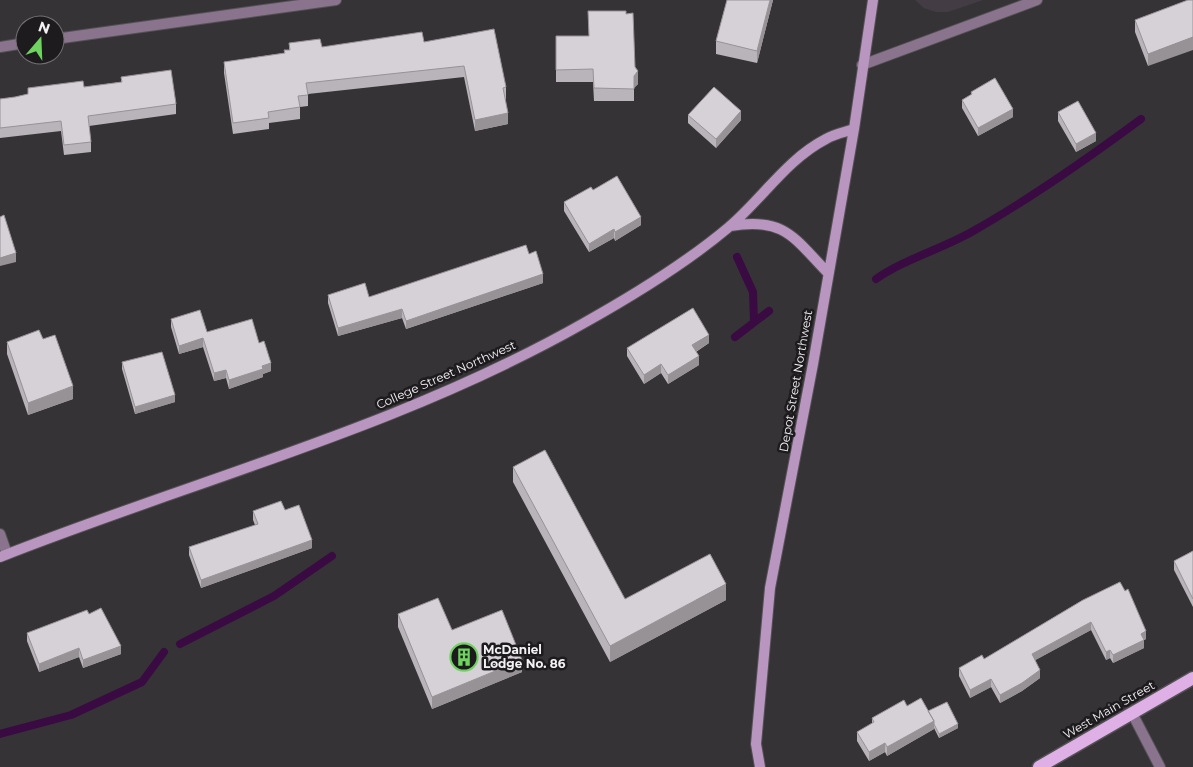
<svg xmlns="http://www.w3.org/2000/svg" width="1193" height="767" viewBox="0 0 1193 767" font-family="Montserrat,sans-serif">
<rect width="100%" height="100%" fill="#363337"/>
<path fill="#443c45" d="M915,0H983L948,12H936L924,8Z"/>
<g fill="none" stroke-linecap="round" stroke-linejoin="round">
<path stroke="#3a0b42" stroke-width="8" d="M737,257L753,292L754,322
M876,279C906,258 943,249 975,230C1033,197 1087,159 1141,119
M735,337L769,311
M180,644L274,596L332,556
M0,734L71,715L142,682L164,652"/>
<g stroke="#545155" stroke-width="12">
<path id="street" d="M55,39L336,0
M0,47L25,43
M862,65L1037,0
M0,534L7,554
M1132,713L1160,767"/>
</g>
<g stroke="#545155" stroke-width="12">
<path id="secondary" d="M730,226C785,217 793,237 828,273
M0,557C195,480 401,427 584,323C634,295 685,264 729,227C762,199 787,159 826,139C834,134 845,132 854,129
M760,767L756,744L770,588L813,364L854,129L873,0"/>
</g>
<g stroke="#545155" stroke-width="15">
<path id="primary" d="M1039,767L1193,678"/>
</g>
<use href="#street" stroke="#89738d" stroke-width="10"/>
<use href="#secondary" stroke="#b996bf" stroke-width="10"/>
<use href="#primary" stroke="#deb0e6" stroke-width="12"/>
</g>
<path fill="#b8b4b9" d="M727,0H773L757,63L716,54V41Z
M1188,0L1148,66L1135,32V20Z
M556,36L635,67L638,84L634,88V101H594L593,82H556Z
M424,42L506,87V99H505L508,124L475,131L464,77L308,94V106L300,107V119L269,123V129L233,134L224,73V62L284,53V50H289V43L322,47Z
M121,77L176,104V114L89,126L91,142V152L64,155L61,131L0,138V99L15,97L28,94V88L84,87L121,82Z
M971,92L1013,117L978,136L962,108V100L971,95Z
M1058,112L1096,141L1076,152L1058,121Z
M688,115L741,120L716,148L688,123Z
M593,190L641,225L615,241L614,238L589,252L564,211V202Z
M529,254L543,283L406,329L402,318L338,336L328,303V295L369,297Z
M171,319L207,332L259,343L271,371L263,374V377L229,389L226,378L214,381L203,347L179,354L171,327Z
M43,339L73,399L28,415L7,354V342Z
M709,343L696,352L699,365L668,384L661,373L644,384L627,356V348Z
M122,362L175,402L135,414L122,369Z
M513,467L625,599L726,600L610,662L513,482Z
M285,510L312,548L201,588L189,555V547L255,525L253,520V511Z
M1193,551V607L1174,570V561Z
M1083,600L1146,639L1144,640V648L1113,663L1110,658L1106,660L1091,630L1035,660L1040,678L1022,691L1000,703L991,687L970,698L959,676V668L984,659Z
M89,614L121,654L83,668L79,657L39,672L27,641V633Z
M398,614L522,672L432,709L398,627Z
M907,706L958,728L939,738L934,728V729L887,756L885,752L869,761L857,741V732L872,724V718Z"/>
<path fill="#969296" d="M770,0H773L757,63V51Z
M1193,37V50L1148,66V54Z
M638,71V84L634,88V76Z
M1013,109V117L978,136V128Z
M741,111V120L716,148V139Z
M508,113V124L475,131V120Z
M1096,133V141L1076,152V144Z
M641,217V225L615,241V232Z
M614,229V238L589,252V244Z
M16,253V262L0,266V258Z
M543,274V283L406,329V321Z
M402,309V318L338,336V328Z
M709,335V343L692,354V345Z
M203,338V347L179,354V346Z
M699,356V365L668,384V375Z
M271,363V371L263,374V377L229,389V380L262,366Z
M661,364V373L644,384V375Z
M226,370V378L214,381V373Z
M73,386V399L28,415V403Z
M175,395V402L135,414V407Z
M312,540V548L201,588V580Z
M726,584V600L610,662V646Z
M1091,622V630L1032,662V654Z
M1146,631V639L1144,640V648L1113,663V655L1141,634Z
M121,646V654L83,668V660Z
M79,648V657L39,672V664Z
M1110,650V658L1106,660V652Z
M522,660V672L432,709V697Z
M1040,670V678L1022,691L1000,703V695Z
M991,679V687L970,698V690Z
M934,721V729L887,756V747Z
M958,724V728L939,738V734Z
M885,743V752L869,761V752Z"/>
<path fill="#d6d1d7" stroke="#969296" d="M727,0H770L757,51L716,41Z
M1188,0H1193V37L1148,54L1135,20Z
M588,11H626V14L633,13L635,67L638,71L634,76V89L594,88L593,69L556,70V36H589Z
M494,29L506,87L503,88L508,113L475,120L464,66L306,83L308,95L298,96L300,107L268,112L269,118L233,123L224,62L285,53L284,50H290L289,43L320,39L322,47L422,32L424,42Z
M171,70L176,104L88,116L91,142L64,145L61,121L0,128V99L15,97L28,94V88L83,81L84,87L122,82L121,77Z
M995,78L1013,109L978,128L962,100L972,94L971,92Z
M714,87L741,111L716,139L688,115Z
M1078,101L1096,133L1076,144L1058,112Z
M617,176L641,217L615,232L614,229L589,244L564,202L591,187L593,190Z
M4,215L16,253L0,258V217Z
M526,245L529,254L536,251L543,274L406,321L402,309L338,328L328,295L365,283L369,297Z
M693,308L709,335L692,345L699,356L668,375L661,364L644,375L627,348Z
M200,310L207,332L252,319L259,343L264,341L271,363L262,366L263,369L229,380L226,370L214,373L203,338L179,346L171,319Z
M39,330L43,339L55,335L73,386L28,403L7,342Z
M162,352L175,395L135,407L122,362Z
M545,450L625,599L710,554L726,584L610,646L513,467Z
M281,501L285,510L299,505L312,540L201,580L189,547L258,524L253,511Z
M1193,551V599L1174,561Z
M1120,582L1125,591L1128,589L1146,631L1141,634L1144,640L1113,655L1110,650L1106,652L1091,622L1032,654L1040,670L1022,683L1000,695L991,679L970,690L959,668L982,655L984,659L1083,600Z
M438,598L452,630L502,610L522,660L432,697L398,614Z
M101,608L121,646L83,660L79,648L39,664L27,633L87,610L89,614Z
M921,698L934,721L887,747L885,743L869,752L857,732L874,722L872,718L904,700L907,706Z
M947,702L958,724L939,734L934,724V721L928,711Z"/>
<defs>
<g id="building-ring" transform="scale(1.4375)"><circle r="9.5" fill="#1d1b1d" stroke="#6fd360" stroke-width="1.5"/><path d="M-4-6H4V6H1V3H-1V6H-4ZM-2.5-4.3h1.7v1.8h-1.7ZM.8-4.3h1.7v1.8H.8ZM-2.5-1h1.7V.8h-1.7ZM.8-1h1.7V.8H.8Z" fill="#6fd360"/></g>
</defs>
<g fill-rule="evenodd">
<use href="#building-ring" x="464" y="657"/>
</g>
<g text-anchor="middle" stroke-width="5" stroke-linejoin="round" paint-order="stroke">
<g font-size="12" fill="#f3f1f4" stroke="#1d1b1d">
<text transform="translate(446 375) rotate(-24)" y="4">College Street Northwest</text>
<text transform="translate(796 381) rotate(-80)" y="4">Depot Street Northwest</text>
<text transform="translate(1109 710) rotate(-30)" y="4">West Main Street</text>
</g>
<g font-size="12" font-weight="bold" fill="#f3f1f4" stroke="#1d1b1d" text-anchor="start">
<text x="483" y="654">McDaniel<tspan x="483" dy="14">Lodge No. 86</tspan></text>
</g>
</g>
<g transform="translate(40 40) rotate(19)"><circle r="24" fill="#1d1b1d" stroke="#737173"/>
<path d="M0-4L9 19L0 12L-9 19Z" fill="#6fd360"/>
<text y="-8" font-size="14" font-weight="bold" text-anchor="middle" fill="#f3f1f4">N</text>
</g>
</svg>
